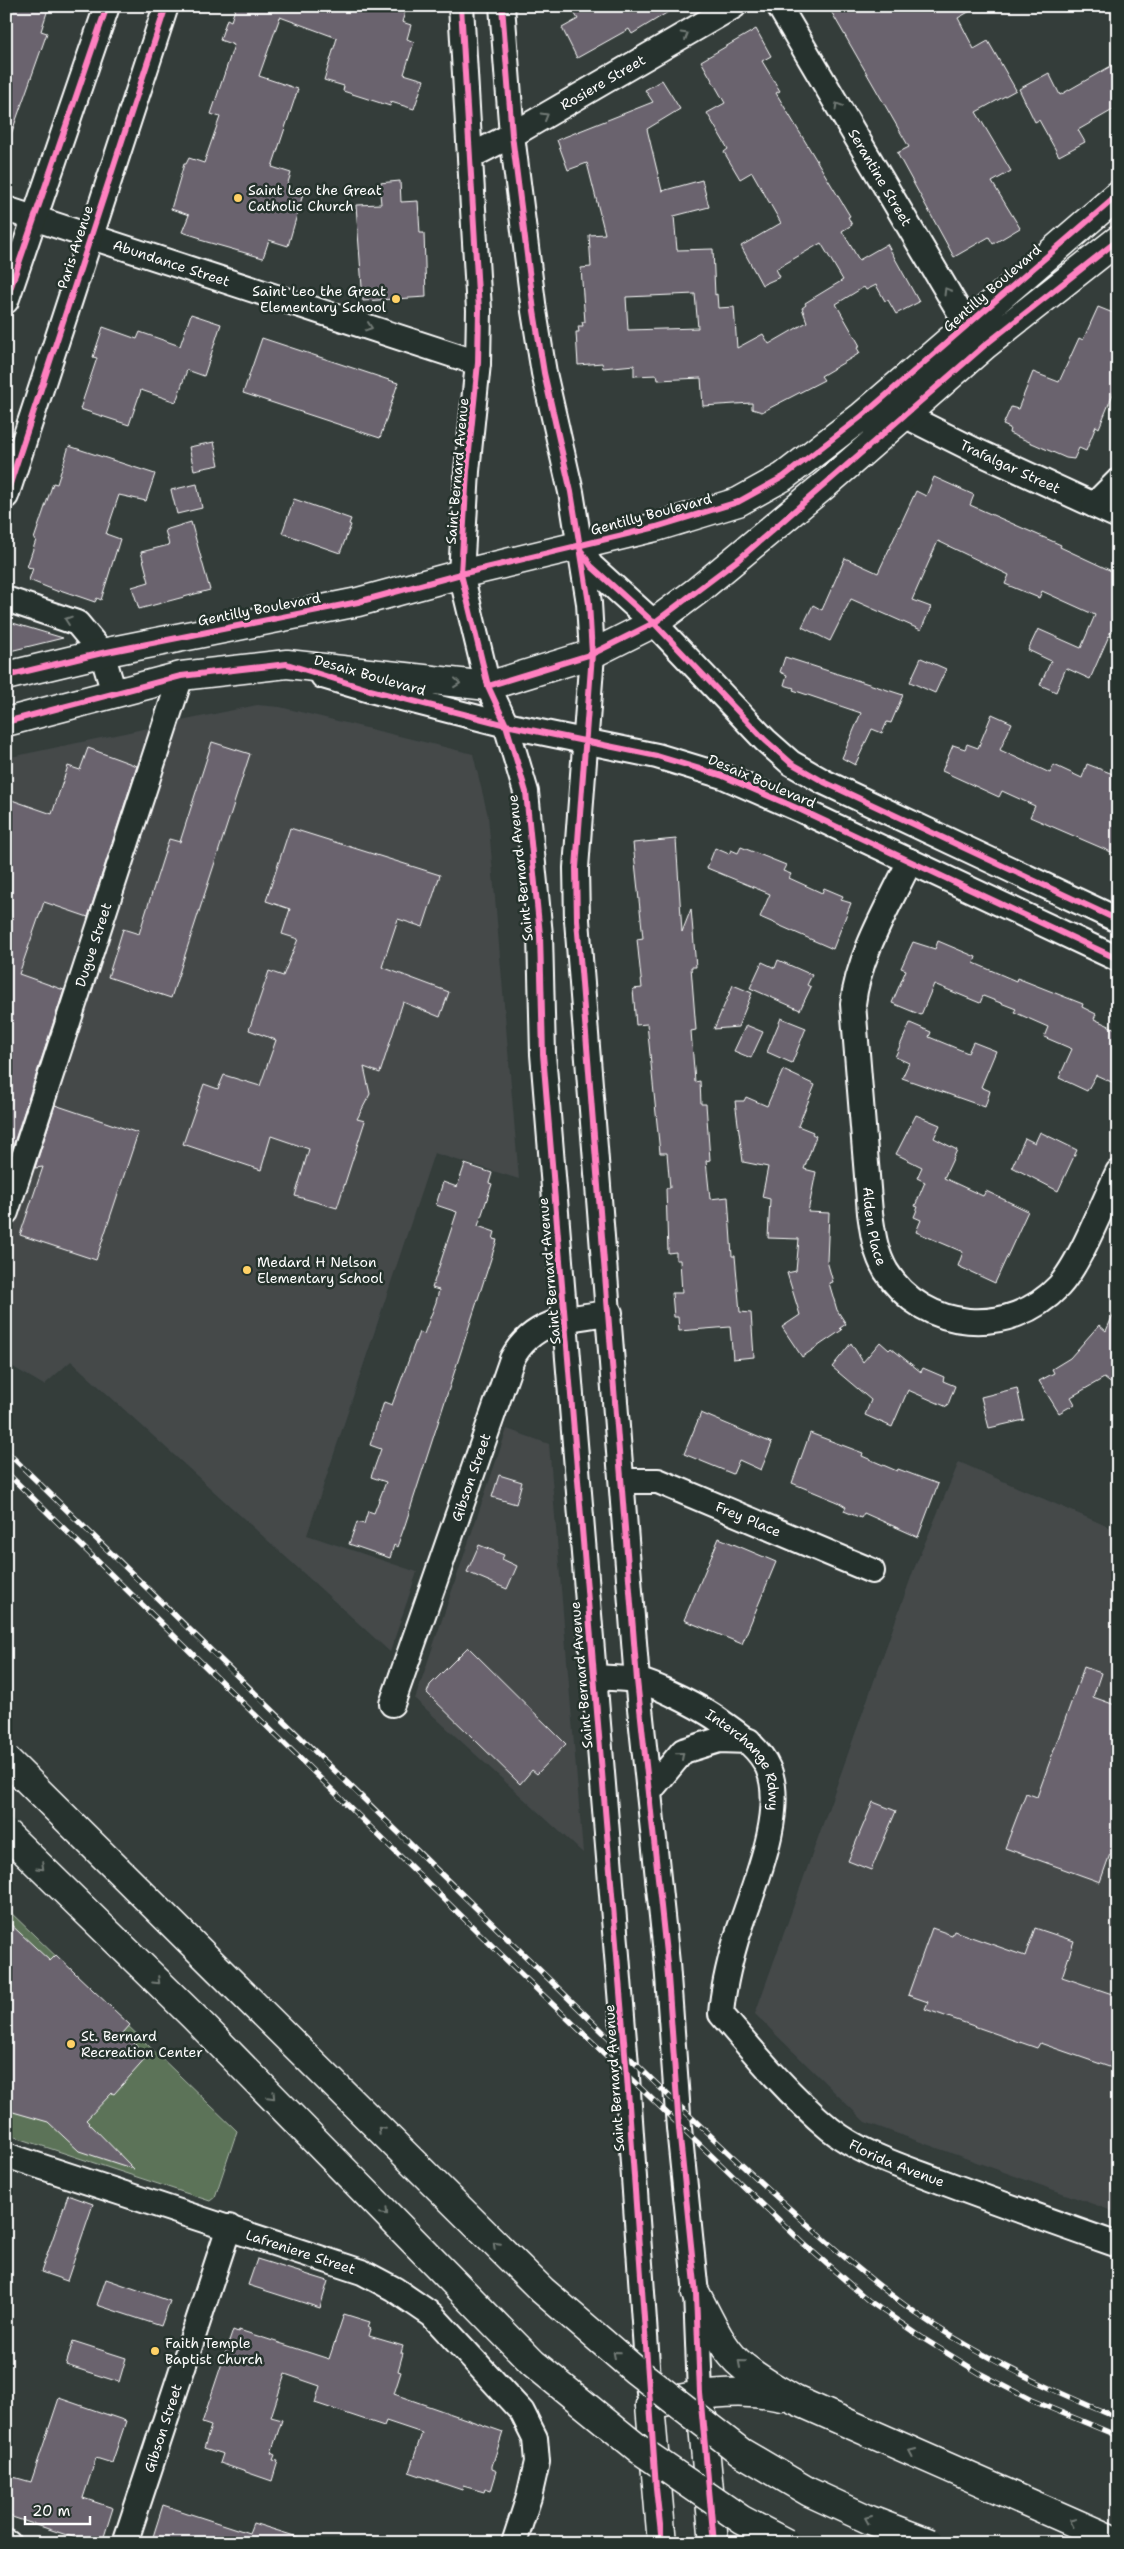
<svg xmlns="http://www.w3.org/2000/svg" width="1124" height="2549" viewBox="0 0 1124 2549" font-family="'Shantell Sans',sans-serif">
<rect width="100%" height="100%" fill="#343d3a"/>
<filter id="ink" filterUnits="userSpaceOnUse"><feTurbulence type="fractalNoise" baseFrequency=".02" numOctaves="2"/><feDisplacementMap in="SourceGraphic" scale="10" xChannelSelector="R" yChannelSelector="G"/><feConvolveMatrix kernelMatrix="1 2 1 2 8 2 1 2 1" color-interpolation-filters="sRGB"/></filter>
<g filter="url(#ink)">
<path fill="#44494a" d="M257,705L280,707L473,754L488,816L519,1179L434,1153L307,1535L417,1572L390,1652L71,1361L44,1385L6,1363V758Z
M507,1429L549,1444L583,1853L415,1699Z
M959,1462L1118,1531V2213L865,2122L755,2014L914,1569Z"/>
<path fill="#5b7358" stroke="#adb9ac" d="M6,1908L237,2131L215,2197L210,2201L6,2134Z"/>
<path fill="#6a646e" stroke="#fff" fill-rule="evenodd" d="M6,6H49L41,31L47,33L9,140L6,139Z
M236,6H407L402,22L411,25L407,39L414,42L404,74L424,80L414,109L391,102L390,106L343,91L344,86L324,80L337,38L280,17L259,76L298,89L272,167L291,173L286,189L303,194L288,246L269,240L263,258L200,240L201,238L182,232L189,215L171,209L184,164H186L189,158L204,163L220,117L211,114L234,45L220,40L227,19L231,21Z
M570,6H678L632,34L629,29L577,58L562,28L578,19Z
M828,6H979L958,18L974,49L988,41L1016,90L976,112L1011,171L992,182L1020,228L993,244L989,237L954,257L897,153L909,147Z
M756,29L771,56L762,61L780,91L776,93L850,216L848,217L852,225L842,231L859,260L887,244L919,302L896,314L888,300L885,301L876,285L866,290L864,287L836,304L860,346L857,348L860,353L821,376L824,380L762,412L752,409V403L703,406L701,378L658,380L657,375L634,376V365L603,368L602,363L578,365L576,332H579L578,326H583L582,322H585L581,268L591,267L589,235L605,234L587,163L568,170L557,140L653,102L645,90L662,80L680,109L647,129L662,191L702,180L709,207L674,216L677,250L713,249L715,295L717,294L718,308L734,307L737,348L763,334L769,344L807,322L802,308L806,305L805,303L843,280L821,243L776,269L780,277L762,285L741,246L781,223L752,172L740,179L724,152L728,149L707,113L725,103L701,61ZM695,294L698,328L628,330L626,297Z
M1118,62V107L1078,130L1085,142L1059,156L1039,120L1035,122L1019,89L1049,73L1060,95Z
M400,181L401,202L418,201L420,233H424L426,297L363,301L356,205L381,204L379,183Z
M1098,307L1118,315V382L1099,428L1096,426L1086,451L1079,448L1074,459L1066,458L1009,433L1010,428L1003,425L1011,407L1018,409L1033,372L1059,382L1079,338L1083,340Z
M191,314L221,324L204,376L187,370L176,402L141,390L129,425L80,409L97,358L93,357L103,327L137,339L140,332L180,346Z
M262,338L398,383L380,438L243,393Z
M214,442L219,465L194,470L189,447Z
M69,446L155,474L146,501L119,495L106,534L120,539L101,600L97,598L95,602L60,590L59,592L29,580L33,568L27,567L36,540L34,539L53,483L57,484Z
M934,477L974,495L970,505L1061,545L1060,547L1118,574V634L1111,631L1090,679L1066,668L1056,692L1040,685L1051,661L1028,650L1038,629L1081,648L1095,615L1042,591L1039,598L1005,584L1009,575L938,541L912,600L931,607L921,630L851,599L830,641L802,627L813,605L822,610L845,558L878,573L916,491L926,496Z
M197,484L202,508L177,514L171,490Z
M294,499L351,519L349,524L351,525L340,553L282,533Z
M191,522L210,590L139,609L132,587L149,582L141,552L169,545L165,530Z
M6,621L63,638L6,652Z
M785,657L903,695L891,723L887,722L882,733L872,729L855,765L842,758L861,713L793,690L794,688L784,685L787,675L780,672Z
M921,658L946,669L935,693L910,682Z
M992,714L1012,723L1000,750L1050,773L1054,765L1082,778L1087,764L1118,776V855L1030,817L1035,806L1002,791L999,797L942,771L953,745L965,749L967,744L978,748Z
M212,742L250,754L171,998L108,977L123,929L139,934L169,839L180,842Z
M88,748L137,766L88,917L44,902L19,974L64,990L6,1167V798L52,814L68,766L80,770Z
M290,828L440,875L423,927L398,919L382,967L449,992L440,1017L403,1002L380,1073L364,1067L370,1094L357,1119L365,1121L337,1208L295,1196L309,1149L271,1136L261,1170L183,1144L204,1084L218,1089L224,1075L260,1086L276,1040L249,1030L269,971L283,976L298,939L282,934L290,909L266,901Z
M676,839L682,932L691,909L696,967H691L696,1030L691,1031L695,1082L700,1081L701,1104H706L710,1160L706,1161L710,1199L728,1197L732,1256H735L740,1312L751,1313L754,1357L733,1359L730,1327L679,1331L678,1317H674L672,1293H682L680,1260H676V1252L668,1253L666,1188H670L667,1153H660L647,1024L636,1025L633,989L642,988L637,939L643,938L633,843Z
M741,847L786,865L783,871L791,874L789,878L822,893L824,888L843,896L841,900L851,903L833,949L760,917L770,894L707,868L715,848L729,854L731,850L738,853Z
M938,941L976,957L974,963L1016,981L1017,978L1083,1004L1082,1007L1096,1014L1094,1019L1118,1030V1085L1096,1075L1087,1091L1059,1078L1072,1049L1044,1037L1048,1027L1014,1012L1016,1009L983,996L980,1003L934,984L921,1015L892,1003L906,970L901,968L913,942L935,949Z
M778,960L812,975L807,985L811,987L800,1010L750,988L762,962L775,968Z
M733,985L752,993L738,1027L714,1029Z
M781,1018L806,1028L792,1063L767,1052Z
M910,1023L931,1032L929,1037L968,1053L973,1042L996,1051L981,1087L990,1091L985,1107L902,1078L909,1063L895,1057Z
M746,1025L763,1032L751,1058L734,1051Z
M783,1070L815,1085L798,1126L813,1132L812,1134L816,1136L804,1169L816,1172L808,1212L829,1213L827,1261L833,1282L829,1283L837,1310L846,1324L840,1328L842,1330L802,1357L782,1327L800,1315L787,1273L796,1271L799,1239L768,1238L770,1199L762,1197L768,1167L743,1162L735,1101H744L746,1097L767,1106Z
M55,1105L138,1133L96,1260L20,1235L43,1167L35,1168Z
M916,1115L940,1125L934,1138L957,1150L944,1178L983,1196L986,1191L1028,1211L995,1283L958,1266L963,1252L916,1232L921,1220L914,1217L918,1207L915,1206L925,1182L917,1178L922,1167L896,1154Z
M1040,1132L1077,1150L1058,1191L1012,1167L1025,1138L1035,1143Z
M465,1164L492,1173L489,1183L492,1184L478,1226L495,1232L493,1239L497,1240L405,1525L397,1547L394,1545L390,1558L349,1544L357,1522L364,1524L368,1511L374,1513L386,1482L371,1477L381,1449L370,1445L384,1402L392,1405L419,1332L424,1334L436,1302L439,1290L432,1288L457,1212L436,1205L443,1182L457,1187Z
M1118,1304V1389L1104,1378L1071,1397L1075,1404L1059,1413L1039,1381L1054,1373L1052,1369L1070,1358L1099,1325L1106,1331Z
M880,1342L889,1350L891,1348L921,1372L923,1368L944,1377L943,1381L955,1386L947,1407L908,1390L892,1427L865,1415L871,1400L832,1367L851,1343L863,1362Z
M1017,1388L1024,1420L989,1428L981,1397Z
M701,1413L772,1443L761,1470L739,1460L733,1474L684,1454Z
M810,1433L863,1453L862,1456L897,1471L898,1469L938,1484L918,1537L864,1513L861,1518L844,1511L846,1507L838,1502L792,1483Z
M499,1475L522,1482L516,1504L492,1497Z
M719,1538L776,1562L742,1644L684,1620Z
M479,1545L504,1555L502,1559L517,1566L507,1589L467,1572Z
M468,1647L566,1744L537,1774L532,1770L520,1784L427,1693L430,1685Z
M1084,1667L1101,1673L1093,1697L1118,1706V1857L1110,1854L1100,1882L1005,1848L1026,1793L1037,1797Z
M873,1802L896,1811L871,1870L848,1861Z
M6,1920L50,1961L56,1955L130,2025L123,2033L148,2056L114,2094L112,2093L86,2120L134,2169L79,2151L48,2122L6,2110Z
M932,1928L952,1935L954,1931L1025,1956L1035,1928L1074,1941L1062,1977L1118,1996V2070L1040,2043L1037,2048L925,2009L928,2002L908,1995Z
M68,2195L93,2204L67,2281L41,2272Z
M257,2259L328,2281L320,2308L248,2285Z
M106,2279L170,2301L161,2326L97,2305Z
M344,2314L370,2322L368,2327L371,2329L369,2336L403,2346L401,2353H403L398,2371L401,2372L394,2394L503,2432L492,2466V2469L497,2471L491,2491L485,2489L484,2492L463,2486L462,2490L409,2472L422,2433L386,2421L384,2426L315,2403L320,2386L285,2374L271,2417L282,2420L271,2453L275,2455L273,2460L278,2461L272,2481L220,2463L223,2454L204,2448L211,2426L202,2423L233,2330L238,2332L239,2330L329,2359Z
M73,2341L126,2358L119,2382L66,2365Z
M59,2398L126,2421L112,2463L96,2458L83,2498L113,2508L102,2543H91L6,2515V2488L10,2476L31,2482Z
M163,2505L249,2533L253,2523L304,2539V2543H151Z"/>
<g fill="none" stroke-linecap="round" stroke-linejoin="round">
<g stroke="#fff" stroke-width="28">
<g id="minor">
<path d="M461,6L479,310L478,363L467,471L461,574L488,686L506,725L526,792L540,935L543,1054L627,2077L649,2393"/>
<path d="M502,6L512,135L534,311L544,373L571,492L589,603L592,654L576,868L577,920L637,1680L667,1963L679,2128L696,2294L700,2393"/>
<path id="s1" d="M779,6L953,301L968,326L979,338"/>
<path id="s2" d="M471,156L512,135L734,6"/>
<path id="s3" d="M6,209L478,363"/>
<path d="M6,301L107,6"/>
<path id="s4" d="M904,415L974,450L1118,516"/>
<path d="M6,496L166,6"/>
<path d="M1094,505L1118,481"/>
<path d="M581,549L591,566L654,623L765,740L791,763L824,782L1118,920"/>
<path d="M6,599L77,623L102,653L114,693"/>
<path d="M323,676L370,690L506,725L657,756L723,776L801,810L1118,959"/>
<path id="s5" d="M910,861C889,905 858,956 853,1004L870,1213C873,1234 875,1252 886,1271C924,1332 1010,1338 1059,1286C1081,1262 1103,1203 1118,1172"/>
<path id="s6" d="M6,1212L181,676"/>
<path id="s7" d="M622,1481H658L872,1571"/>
<path id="s8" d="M594,1677C608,1678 622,1678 635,1680C654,1683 704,1709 720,1721C738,1734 759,1747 768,1768C788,1812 750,1895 736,1940C729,1964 723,1988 721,2014C755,2054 790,2096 830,2129C861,2154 903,2167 940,2181C999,2203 1058,2224 1118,2245"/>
<path id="s9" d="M392,1704L512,1359C532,1320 571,1318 610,1313"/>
<path d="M649,1792L683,1751L719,1740L749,1741"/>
<path id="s10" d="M6,2155L362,2272L394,2289L432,2315L522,2412L535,2438L537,2462L529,2497L514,2543"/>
<path d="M6,2542L8,2543"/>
<path id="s11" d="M125,2543L229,2227"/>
</g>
</g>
<g stroke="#fff" stroke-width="31">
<path id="major" d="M6,676L102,653L358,602L461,574L656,527L738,502L783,477L862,416L1118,195
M6,722L181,676L287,664L488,686L592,654L654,623L697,591L827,483L985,345L1118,240
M650,2405L662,2543
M701,2405L714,2543"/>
</g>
<g stroke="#fff" stroke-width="31">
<path id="highway" d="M696,2294C708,2316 719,2343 737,2361C754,2377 775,2388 795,2400L1118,2542
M650,2405C695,2395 736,2387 782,2397"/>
</g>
<use href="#minor" stroke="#26332d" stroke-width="24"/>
<use href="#major" stroke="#26332d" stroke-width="28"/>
<use href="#highway" stroke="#26332d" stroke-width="28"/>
<g stroke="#fff" stroke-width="5.5">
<path id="rail" d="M6,1451C173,1614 340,1777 508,1939C595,2024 681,2110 771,2192C823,2238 874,2286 932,2324C991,2362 1053,2391 1118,2418
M6,1472L523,1976L804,2244L869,2301L924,2339L981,2374L1031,2400L1118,2436"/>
</g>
<use href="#rail" stroke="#26332d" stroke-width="4" stroke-dasharray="11" stroke-linecap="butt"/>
<g stroke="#fff" stroke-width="31" stroke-linecap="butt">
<path id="highway-bridge" d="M6,1759L542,2290L635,2370L741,2452L809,2492L870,2520L930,2543
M6,1833L194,2017L533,2363L640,2450L742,2520L786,2543"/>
</g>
<use href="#highway-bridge" stroke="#26332d" stroke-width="28"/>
<g stroke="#26332d" stroke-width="9">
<path id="cycleway" d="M461,6L479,310L478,363L467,471L461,574L488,686L506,725L526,792L540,935L543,1054L627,2077L656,2488L662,2543
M502,6L512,135L534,311L544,373L571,492L589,603L592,654L576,868L577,920L637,1680L667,1963L679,2128L696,2294L700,2393L714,2543
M6,301L107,6
M6,496L166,6
M582,552L591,566L654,623L765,740L791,763L824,782L1118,920
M6,676L102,653L358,602L461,574L656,527L738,502L783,477L862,416L1118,195
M488,686L592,654L654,623L739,559L985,345L1118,240
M6,722L181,676L287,664L370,690L506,725L657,756L723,776L801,810L1118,959"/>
</g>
<use href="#cycleway" stroke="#ff80c0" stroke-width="6"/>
</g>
<defs><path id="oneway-chevron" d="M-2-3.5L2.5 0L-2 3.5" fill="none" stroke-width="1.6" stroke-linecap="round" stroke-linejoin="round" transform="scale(1.25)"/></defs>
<g stroke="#727a76">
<use href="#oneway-chevron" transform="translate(685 35) rotate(-30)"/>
<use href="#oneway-chevron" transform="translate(838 106) rotate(-121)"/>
<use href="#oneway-chevron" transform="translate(545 116) rotate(-30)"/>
<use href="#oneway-chevron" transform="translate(947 291) rotate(-121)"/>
<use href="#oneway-chevron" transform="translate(369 327) rotate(18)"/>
<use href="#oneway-chevron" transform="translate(68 620) rotate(-161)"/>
<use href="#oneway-chevron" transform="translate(457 683) rotate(6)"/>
<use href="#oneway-chevron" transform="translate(681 1755) rotate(-41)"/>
<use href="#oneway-chevron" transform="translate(41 1867) rotate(44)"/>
<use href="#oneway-chevron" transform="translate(157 1981) rotate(44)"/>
<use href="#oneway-chevron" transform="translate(272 2096) rotate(46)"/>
<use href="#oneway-chevron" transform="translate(381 2130) rotate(-135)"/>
<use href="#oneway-chevron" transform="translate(385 2212) rotate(46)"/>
<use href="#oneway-chevron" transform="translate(496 2245) rotate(-135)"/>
<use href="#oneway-chevron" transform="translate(616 2354) rotate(-139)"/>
<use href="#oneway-chevron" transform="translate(741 2363) rotate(-139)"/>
<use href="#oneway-chevron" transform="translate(912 2452) rotate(-156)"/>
<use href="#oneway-chevron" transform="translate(868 2519) rotate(-157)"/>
<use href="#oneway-chevron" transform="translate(1073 2522) rotate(-156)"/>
</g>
</g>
<g fill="#ffd166" stroke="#26332d" stroke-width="2">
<circle cx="238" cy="198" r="5"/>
<circle cx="396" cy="299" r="5"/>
<circle cx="247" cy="1270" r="5"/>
<circle cx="71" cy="2044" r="5"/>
<circle cx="155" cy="2351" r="5"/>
</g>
<g text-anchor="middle" stroke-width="5" stroke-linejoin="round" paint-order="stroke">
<g font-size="14" fill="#fff" stroke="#26332d">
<text dy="5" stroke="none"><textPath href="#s2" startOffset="151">Rosiere Street</textPath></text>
<text dy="5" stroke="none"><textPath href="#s1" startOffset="199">Serantine Street</textPath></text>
<text transform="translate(75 247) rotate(-72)" y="5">Paris Avenue</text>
<text dy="5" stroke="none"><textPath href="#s3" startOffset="174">Abundance Street</textPath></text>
<text transform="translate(992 288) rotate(-41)" y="5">Gentilly Boulevard</text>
<text dy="5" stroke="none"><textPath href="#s4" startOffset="118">Trafalgar Street</textPath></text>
<text transform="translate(457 471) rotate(-85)" y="5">Saint Bernard Avenue</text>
<text transform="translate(651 514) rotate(-15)" y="5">Gentilly Boulevard</text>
<text transform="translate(259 609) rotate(-11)" y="5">Gentilly Boulevard</text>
<text transform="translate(370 675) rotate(16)" y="5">Desaix Boulevard</text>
<text transform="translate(762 781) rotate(23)" y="5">Desaix Boulevard</text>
<text transform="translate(520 868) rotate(-96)" y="5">Saint Bernard Avenue</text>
<text dy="5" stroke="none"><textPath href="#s6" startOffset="281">Dugue Street</textPath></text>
<text dy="5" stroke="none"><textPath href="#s5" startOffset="378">Alden Place</textPath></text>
<text transform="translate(549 1271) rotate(-95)" y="5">Saint Bernard Avenue</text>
<text dy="5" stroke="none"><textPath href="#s9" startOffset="240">Gibson Street</textPath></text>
<text dy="5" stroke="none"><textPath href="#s7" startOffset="134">Frey Place</textPath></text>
<text transform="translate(581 1675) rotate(-95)" y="5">Saint Bernard Avenue</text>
<text dy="5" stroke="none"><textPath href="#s8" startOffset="184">Interchange Rdwy</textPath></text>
<text transform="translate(614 2078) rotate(-94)" y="5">Saint Bernard Avenue</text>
<text dy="5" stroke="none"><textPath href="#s8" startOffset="692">Florida Avenue</textPath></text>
<text dy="5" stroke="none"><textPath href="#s10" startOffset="310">Lafreniere Street</textPath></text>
<text dy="5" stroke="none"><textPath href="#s11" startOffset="121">Gibson Street</textPath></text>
</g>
<g font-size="14" fill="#fff" stroke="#26332d" text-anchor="start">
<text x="248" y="195">Saint Leo the Great<tspan x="248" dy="16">Catholic Church</tspan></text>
<text x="386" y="296" text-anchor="end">Saint Leo the Great<tspan x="386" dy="16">Elementary School</tspan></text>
<text x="257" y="1267">Medard H Nelson<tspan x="257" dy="16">Elementary School</tspan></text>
<text x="81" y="2041">St. Bernard<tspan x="81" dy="16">Recreation Center</tspan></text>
<text x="165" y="2348">Faith Temple<tspan x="165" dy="16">Baptist Church</tspan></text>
</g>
</g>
<rect width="1124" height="2549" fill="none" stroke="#26332d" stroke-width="25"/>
<rect x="12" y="12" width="1099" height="2524" fill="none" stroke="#fff" stroke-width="2" filter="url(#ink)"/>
<path d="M25 2516v8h65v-8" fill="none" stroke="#ffffff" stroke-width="2.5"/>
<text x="32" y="2516" font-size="15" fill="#ffffff" stroke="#26332d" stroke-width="4" paint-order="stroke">20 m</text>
</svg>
